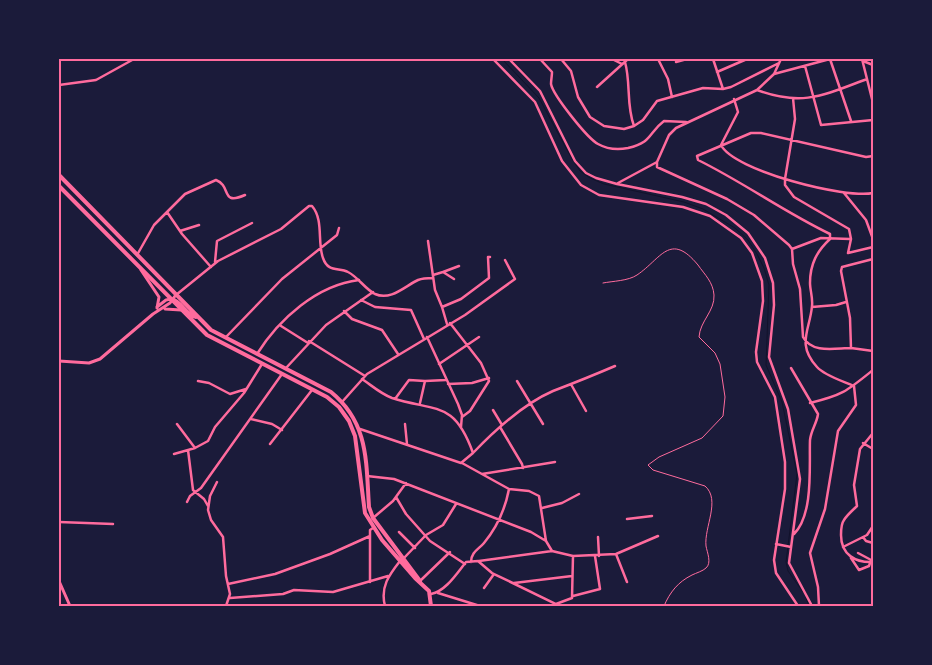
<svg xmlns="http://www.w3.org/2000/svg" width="932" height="665" viewBox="0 0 932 665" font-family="'Nunito Sans',sans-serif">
<rect width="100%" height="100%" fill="#1b1b3a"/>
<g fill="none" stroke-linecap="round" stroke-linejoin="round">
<path stroke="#12122b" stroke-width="1" d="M502,59L539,98L572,159L580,171L590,178L604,184L684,202L703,209L735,228L748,240L757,254L764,268L769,285L766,365L782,402L797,474L786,562L788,571L803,592
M806,598L809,606"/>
<path stroke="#ff6b9d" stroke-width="1" d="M603,283C613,281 628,281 637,275C661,259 670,231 698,265C705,275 713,282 714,295C715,311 700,321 699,337L715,353L720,364L725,397L723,416L702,438L659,457L648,465L653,470L705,486C721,500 704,527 706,546C707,552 712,563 706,568C703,571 696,573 692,575C678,582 670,592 664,606"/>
<path stroke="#ff6b9d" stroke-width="2.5" d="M493,59L535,102L562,161L581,185L599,195L683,207L710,216L741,238L752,253L762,281L763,301L756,352L757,362L775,397L785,462V489L774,560L776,573L798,606
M509,59L540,91L575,161L586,173L596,178L617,184L682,197L706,204L726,215L748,233L765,258L773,283L774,305L769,357L788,409L800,479L789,563L812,606
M540,59L552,72C552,76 551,80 551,84C553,95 587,138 598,144C607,149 618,150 628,148C653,142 648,133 664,121L686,122
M561,59L571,71L578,97L590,117L604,126L624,129L634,126L643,120L657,101L703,88L723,89L731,87L779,63
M612,59L622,64
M658,59L668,79L672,97
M713,59L723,89
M830,59L851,121
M862,59L873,103
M863,61L873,65
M625,62C631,83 626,105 634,126
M676,62L687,59
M805,66L821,125L873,120
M717,72L747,59
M774,74L830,59
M59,85L96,80L134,59
M597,87L628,59
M757,90C803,107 824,95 867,79
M793,98L795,119L785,179V185L794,197L849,229L851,239L848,253L873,247
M734,99L738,112L721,145C734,171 846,199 873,193
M657,162V167L727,199L754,215L789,245L792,249L793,264L800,289L803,337C812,354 836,348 851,348
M618,183L657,162L669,135L676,128L757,90L774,74L781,59
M844,193L866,220L873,239
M167,212L185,194L216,180C232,186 220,206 245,195
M180,231L199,225
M428,241L435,290L442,307L461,299L489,278L488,257H490
M792,249L821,238L850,239
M137,255L154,225L167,212L182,234L211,267
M873,259L842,267L841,271L850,318L851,348L873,351
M215,262L217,241L252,223
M443,272L459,266
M433,275L443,272L454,279
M176,295L218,261L281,229L309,206H312C324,220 317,242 323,258C328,273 339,267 348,272C358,277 365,289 375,294C391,301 405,286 418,280C423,278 428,278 433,278
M873,295V314
M361,300L375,307L411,310L424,339
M442,307L447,324
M812,307L836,305L846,302
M344,311L352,319L382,330L398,354
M450,323L481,363L489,381L470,411L462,417
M281,326L308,343
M226,337L282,279L337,235L339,228
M427,337L458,404L462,415L461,427
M309,341L365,376
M257,354C279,319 317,285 359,280
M439,364L479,337
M286,368L326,325L373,292
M791,368L818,414C817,423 811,430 810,440C809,465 814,514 794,534
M198,381L209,383L230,394L246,389
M517,381L543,424
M448,384L472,383L489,378
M572,386L586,411
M395,399L409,380L425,381
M342,402L367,374L465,315L515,279L505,260
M420,403L425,381L446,380
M810,403C843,395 847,391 873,370
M493,410L502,425
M251,419L272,424L282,430
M177,424L195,448
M405,424L407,444
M500,427L522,464L523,468
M360,429L461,463L473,453C454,400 436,412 392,398C381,394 371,385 362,379
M873,433L860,449L854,485L857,506C853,510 847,515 844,520C841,524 841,530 841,535C841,555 856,563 873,562
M863,443L873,449
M270,444L312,390
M188,450L193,490L204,499L208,506
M473,453C495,430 523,404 553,391C574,383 594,375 615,366
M174,454L195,448L208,441L215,427L244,393L262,364
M462,463L509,489C505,510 498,526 484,543C479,549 471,552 471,562
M482,474L555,462
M367,476L394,479L531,532L546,541L552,551L573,556L572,598L556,604L492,573L478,561L466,562C457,573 446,591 431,594
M217,482L210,496L208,510L211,520L223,537L226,576L230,594L226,606
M509,489L529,491L539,496L546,541
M396,497L406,514L430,541L465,564
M187,502L190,496L201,488L282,374
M542,508L562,503L579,494
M873,516V522
M373,518L393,501L406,483
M627,519L652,516
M59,522L113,524
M399,532L415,548
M598,537L599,556
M863,537L866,541L873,543
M776,544L791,547
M843,547L867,535L873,526
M858,553L873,561
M616,554L627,582
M573,556L616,554L658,536
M404,558L426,535L443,525L456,504
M851,558L859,570L869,566L870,563
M479,561L552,551
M420,581L450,552
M370,582V530L373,528
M514,583L572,576
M228,584L275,574L330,554L370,536
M484,588L494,574
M438,593L480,606
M573,596L600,589L595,556
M230,598L283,594L294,590L333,592L388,576
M385,606C380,587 389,575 400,561
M819,606L818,587L810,553L825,509L838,431L856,405L854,386C843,381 825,376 817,367C796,344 810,330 812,306C813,298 810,290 810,283C810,264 817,251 830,239V234C784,212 743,182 698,160L697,156L751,133H761L866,157L873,156"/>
<path stroke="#ff6b9d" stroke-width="3" d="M141,270L159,297L157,308
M157,307L166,300L171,299
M165,309L181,310
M59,361L89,363L100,359L153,314L170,303L175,296
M59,581L70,606"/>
<path stroke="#ff6b9d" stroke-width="4" d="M59,175L211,330L331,392C369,423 366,462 369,507L373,518L420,581
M59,186L207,335L327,397L339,407L349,421L355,436L365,513L382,540L415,578L429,591L431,606
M171,299C182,301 185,315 196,317"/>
</g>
<rect width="932" height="665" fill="none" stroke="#1b1b3a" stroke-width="120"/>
<rect x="60" y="60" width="812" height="545" fill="none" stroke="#ff6b9d" stroke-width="2"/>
</svg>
